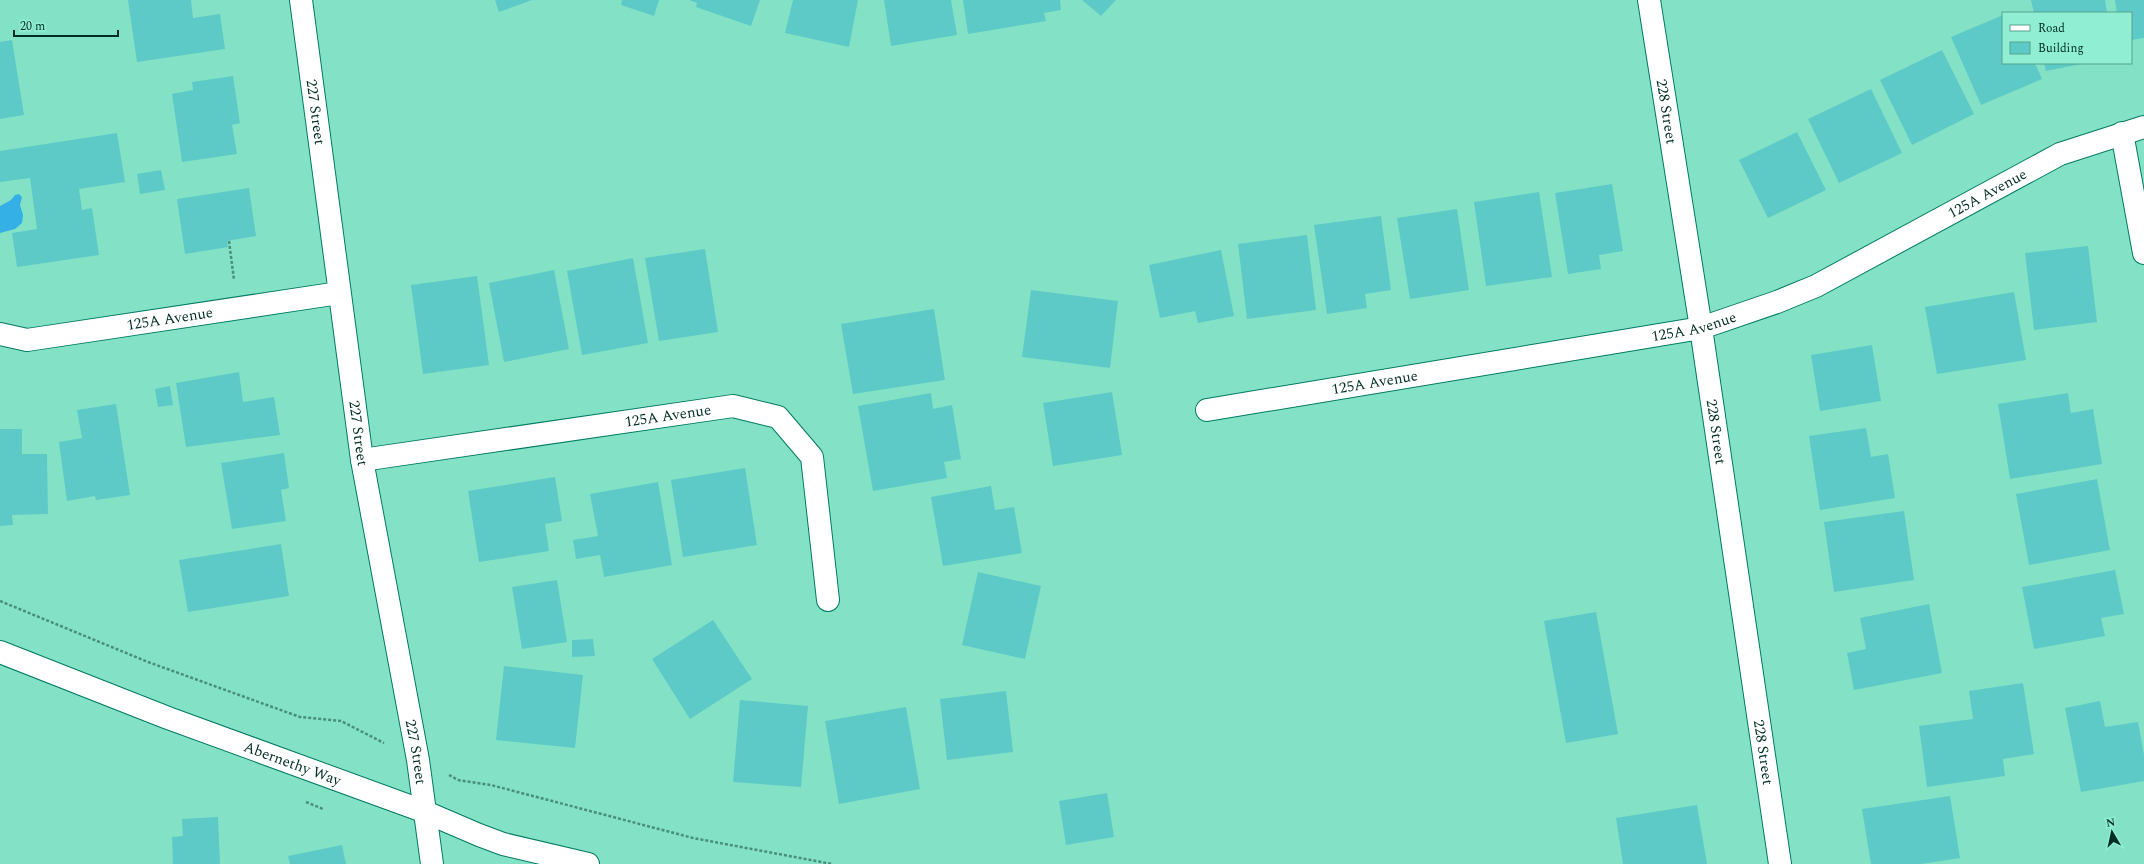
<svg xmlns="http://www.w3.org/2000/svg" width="2144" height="864" viewBox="0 0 2144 864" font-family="Spectral,serif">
<rect width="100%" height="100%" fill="#83e2c6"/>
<path fill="#34b0e7" d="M19,194L22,197L20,205L23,215L22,223L15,229L0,233V206L11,200L15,195Z"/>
<path fill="#5dcac7" d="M128,0H191L193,18L220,14L225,49L137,62Z
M495,0H532L499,12Z
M622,0H659L654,16L621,5Z
M689,0H760L751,26L696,7L697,3Z
M793,0H858L849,47L785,33Z
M884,0H951L957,35L891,46Z
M963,0H1060L1061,10L1044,13L1046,21L968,34Z
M1082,0H1116L1101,16Z
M2031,0H2105L2107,13H2034Z
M2115,0H2144V38L2131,40V13H2117Z
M2003,15V63H2035L2042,79L1981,105L1951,37Z
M12,40L24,115L0,119V42Z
M1942,50L1974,114L1912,145L1880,80Z
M2044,63H2081V64L2046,71Z
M233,76L240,123L232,125L237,154L182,162L172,94L193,90L192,82Z
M1871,89L1902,153L1839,183L1808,119Z
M1797,132L1826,190L1768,218L1739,160Z
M117,133L125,182L79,189L82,210L92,208L99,255L17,267L12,233L37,229L30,178L0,182V151Z
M161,170L165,190L140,194L137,174Z
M1612,184L1623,251L1599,255L1601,269L1568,274L1555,193Z
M249,188L256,236L227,241L228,247L185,254L177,199Z
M1539,192L1552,277L1486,286L1474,202Z
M1457,209L1469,290L1410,299L1397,218Z
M1381,216L1391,290L1365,294L1367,308L1327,314L1314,225Z
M1307,235L1316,310L1247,319L1238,244Z
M2088,246L2097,322L2034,330L2025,253Z
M705,249L718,332L659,341L645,258Z
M1221,250L1234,316L1198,323L1195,311L1160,318L1149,265Z
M633,258L648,343L582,355L567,271Z
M554,270L569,349L504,362L489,283Z
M477,276L489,365L423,374L411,285Z
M1031,290L1118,301L1110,368L1022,357Z
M2014,292L2026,360L1937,374L1925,307Z
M934,309L945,380L853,394L841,324Z
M1872,345L1881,401L1820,411L1811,355Z
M239,372L243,402L274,397L280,435L186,447L176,383Z
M170,386L173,405L158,407L155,389Z
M1112,392L1122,455L1053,466L1043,403Z
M931,393L933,409L952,405L961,459L944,462L947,478L873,491L858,406Z
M2068,393L2071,413L2093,409L2102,464L2010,479L1998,404Z
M116,404L130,495L96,500L95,496L67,501L59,442L82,438L77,410Z
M1866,428L1871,457L1888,454L1895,498L1820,510L1809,436Z
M0,429H22V454H47L48,514L12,515L13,525L0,526Z
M284,453L289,488L281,490L286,521L232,529L221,463Z
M745,468L757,545L683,557L671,480Z
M555,477L562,521L545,524L549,551L479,562L468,491Z
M2097,479L2110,550L2029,565L2016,494Z
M658,482L672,565L604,577L600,555L576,559L573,540L598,536L590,494Z
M991,486L995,510L1014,507L1022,553L943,566L931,497Z
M1904,511L1914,580L1834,592L1824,522Z
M281,544L289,596L188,612L179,560Z
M2115,570L2124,614L2101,618L2105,636L2034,649L2022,587Z
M978,572L1041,586L1025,659L962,645Z
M557,580L567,642L522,649L512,587Z
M1929,604L1942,673L1854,690L1847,653L1866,649L1860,618Z
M1596,612L1618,734L1566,743L1544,621Z
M713,620L752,679L690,719L652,659Z
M593,639L595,656L572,657V640Z
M504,666L583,675L575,748L496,740Z
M2023,683L2034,754L2003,759L2005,776L1927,787L1919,726L1973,719L1969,691Z
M1006,691L1013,752L947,760L940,699Z
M740,700L808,706L801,787L733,782Z
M2100,701L2105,727L2138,722L2144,755V781L2081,792L2065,708Z
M906,707L920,789L839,804L825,721Z
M1107,793L1114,837L1066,845L1059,801Z
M1950,796L1960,858L1921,864H1871L1862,809Z
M1697,805L1707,864H1623L1616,818Z
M218,817L220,864H173L172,837L183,836L182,819Z
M342,845L346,864H290L288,856Z"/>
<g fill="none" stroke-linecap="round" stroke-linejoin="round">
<g stroke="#007a62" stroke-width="24">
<g id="street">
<path d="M2122,133L2144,253"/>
<path id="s1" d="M0,334L27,340L339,293"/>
<path id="s2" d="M1207,410L1701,328L1777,302L1816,286L2060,154L2144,127"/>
<path id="s3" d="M362,460L733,406L778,417L812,457L828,600"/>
</g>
</g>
<g stroke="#007a62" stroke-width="24">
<g id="secondary">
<path id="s4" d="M301,0L362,460L418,760L432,864"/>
<path id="s5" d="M1649,0L1701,328L1780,864"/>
<path id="s6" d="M0,652L168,718L423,811L479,835L503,844L588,864"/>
</g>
</g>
<path stroke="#478f7b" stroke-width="2.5" stroke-dasharray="3 2" stroke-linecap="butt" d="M229,241L234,280
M0,601L148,662L300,717L341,721L384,743
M449,775L458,780L491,785L693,838L832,864
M306,802L323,809"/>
<use href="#street" stroke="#fff" stroke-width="22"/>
<use href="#secondary" stroke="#fff" stroke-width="22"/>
</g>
<g text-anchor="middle" stroke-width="3" stroke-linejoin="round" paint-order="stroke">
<g font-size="15" fill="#022e24" stroke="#90efd3">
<text dy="5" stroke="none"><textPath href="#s4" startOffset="113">227 Street</textPath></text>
<text dy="5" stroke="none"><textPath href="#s5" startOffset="113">228 Street</textPath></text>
<text dy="5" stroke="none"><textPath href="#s2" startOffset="818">125A Avenue</textPath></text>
<text dy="5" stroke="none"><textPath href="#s1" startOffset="172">125A Avenue</textPath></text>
<text dy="5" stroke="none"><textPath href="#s2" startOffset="494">125A Avenue</textPath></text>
<text dy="5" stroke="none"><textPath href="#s2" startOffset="170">125A Avenue</textPath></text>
<text dy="5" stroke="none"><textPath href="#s3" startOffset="309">125A Avenue</textPath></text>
<text dy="5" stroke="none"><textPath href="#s5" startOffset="437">228 Street</textPath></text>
<text dy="5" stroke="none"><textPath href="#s4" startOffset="437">227 Street</textPath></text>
<text dy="5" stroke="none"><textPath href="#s4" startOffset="761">227 Street</textPath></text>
<text dy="5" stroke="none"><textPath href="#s5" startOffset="761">228 Street</textPath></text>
<text dy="5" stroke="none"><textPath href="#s6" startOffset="313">Abernethy Way</textPath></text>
</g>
</g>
<rect x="2002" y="12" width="130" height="52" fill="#90efd3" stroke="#57a28d"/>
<rect x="2010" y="25" width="20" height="6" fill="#ffffff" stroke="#57a28d"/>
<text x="2038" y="32" font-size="12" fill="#022e24">Road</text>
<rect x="2010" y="42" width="20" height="12" fill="#5dcac7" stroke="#57a28d"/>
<text x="2038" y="52" font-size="12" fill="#022e24">Building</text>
<g transform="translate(2112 832) rotate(351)" stroke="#90efd3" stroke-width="3" paint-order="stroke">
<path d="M0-3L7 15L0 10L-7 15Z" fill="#022e24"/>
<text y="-6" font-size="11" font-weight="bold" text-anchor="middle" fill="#022e24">N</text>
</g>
<path d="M14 30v6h104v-6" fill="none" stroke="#022e24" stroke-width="2"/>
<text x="20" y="30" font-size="12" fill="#022e24" stroke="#90efd3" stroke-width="3" paint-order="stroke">20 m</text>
</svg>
